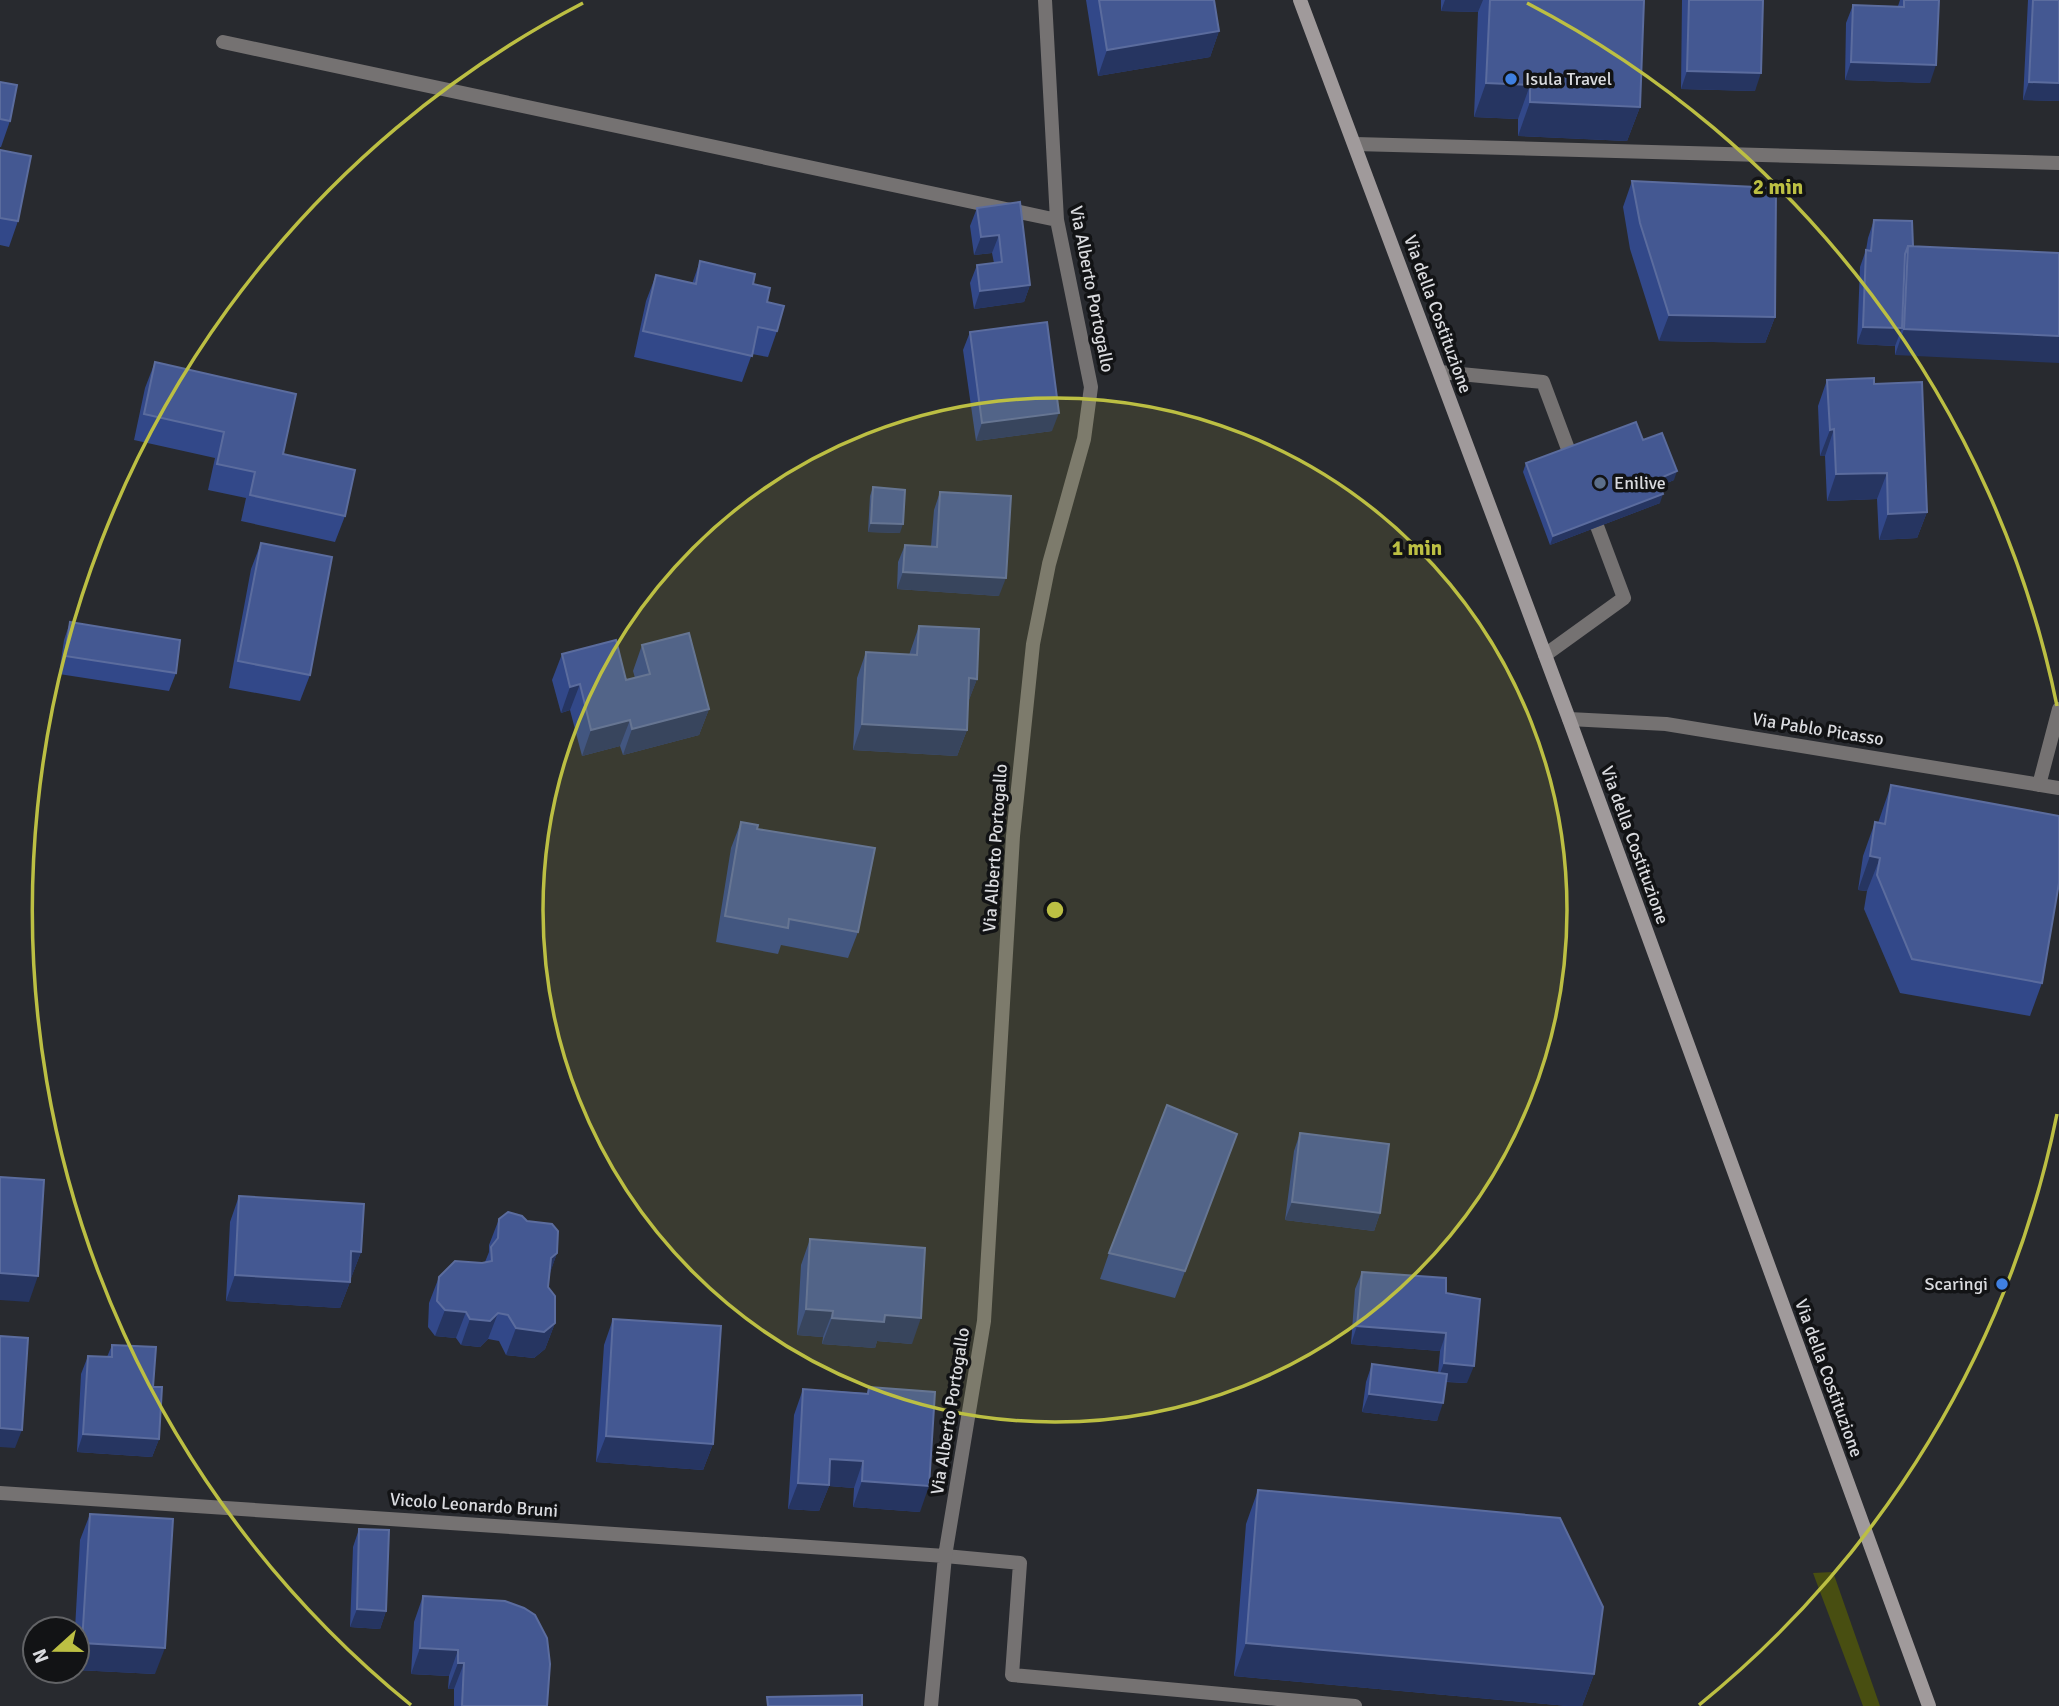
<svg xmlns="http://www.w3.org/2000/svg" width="2059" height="1706" viewBox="0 0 2059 1706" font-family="Signika,sans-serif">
<rect width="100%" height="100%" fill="#282a2f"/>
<path fill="#484e11" d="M1833,1572L1880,1706H1863L1813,1573Z"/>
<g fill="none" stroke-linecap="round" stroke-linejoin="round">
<path stroke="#757272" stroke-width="14" d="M1440,372L1543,382L1574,465
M1545,655L1624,598L1591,510
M945,1556L1020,1563L1012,1675L1355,1706"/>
<path stroke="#757272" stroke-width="14" d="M223,42L1057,220
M1355,144L2059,163
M1569,719L1666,724L2059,788
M2039,785L2059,709
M0,1493L945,1556
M931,1706L945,1556L984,1321L1013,836L1033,644L1049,564L1084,439L1091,387L1057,220L1045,0"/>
<path stroke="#a09a9b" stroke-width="14" d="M1300,0L1569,719L1929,1706"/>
</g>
<path fill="#324889" d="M1086,0H1214L1219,31L1210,57L1098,76Z
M1441,0H1644L1640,107L1627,141L1518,136V119L1474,117L1478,12L1441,11Z
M1682,0H1763L1755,91L1681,89Z
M1900,0H1939L1930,83L1845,80L1846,23L1853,5L1898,6Z
M2028,0H2059V101L2023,100Z
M0,82L10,121L1,147H0Z
M0,150L18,221L9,247L0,245Z
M1632,181L1775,317L1765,343L1659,341L1630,249L1623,207Z
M1020,202L1030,285L1024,302L974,309L970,283L977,265L994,263L992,253L974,255L970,226L977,208Z
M1874,220L1913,246L2059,253L1895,355V346L1857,344L1860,267L1866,250L1868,238Z
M700,261L753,284L767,302L777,331L768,357L752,354L742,382L634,357L646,301L656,275L692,284Z
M970,332L1052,431L976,441L963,350Z
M155,362L283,454L345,516L335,542L241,521L246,498L208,490L215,458L134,440L145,388Z
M1827,380L1874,384L1927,512L1917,538L1879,540L1877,499L1827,501L1825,456H1820L1818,406Z
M1643,440L1674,480L1660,486V503L1550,545L1523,472L1526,463Z
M873,487L900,533L868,532L870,496Z
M940,492L999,596L897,589L898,562L905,545L931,546L934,510Z
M261,543L310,675L300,701L229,688L251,569Z
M70,622L176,673L169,691L59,674L64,640Z
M919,626L977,679L968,702L967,730L957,756L853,750L857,678L866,652L909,655Z
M642,645L709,709L699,735L623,755L620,746L582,756L570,710L561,713L552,680L562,654L626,680L635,678L633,671Z
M1891,785L2042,983L2030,1016L1900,993L1864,909L1867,891L1858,890L1863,856L1875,822L1878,823Z
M741,822L757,829L858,932L848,958L781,945L778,954L716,942L731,848Z
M1300,1133L1380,1213L1374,1231L1285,1220L1294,1151Z
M1237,1134L1175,1298L1100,1279L1109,1253Z
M239,1196L361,1252L351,1278H350V1282L340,1308L226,1301L230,1222Z
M499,1219L557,1253L549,1275L548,1287L555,1323L545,1349L534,1358L506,1355L499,1341L488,1339L480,1347L461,1345L456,1338L435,1336L428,1327L429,1303L439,1277L485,1262L489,1252V1245Z
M810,1239L912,1344L877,1341L875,1348L822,1344L823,1337L797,1335L801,1265Z
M1362,1272L1446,1293L1467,1383L1446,1382L1437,1421L1362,1412L1366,1382L1372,1364L1438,1373L1440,1351L1351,1344L1355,1289Z
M613,1319L713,1444L703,1470L596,1462L604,1345Z
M112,1345L153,1387L159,1439L152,1457L77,1452L81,1374L88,1356L107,1357Z
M869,1387L920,1512L853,1507L854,1488L829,1486L819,1511L788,1509L794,1415L803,1389L867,1393Z
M1258,1490L1594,1674L1582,1706H1568L1234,1676L1246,1524Z
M90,1514L155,1674L77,1670V1629H75L80,1540Z
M359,1529L386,1611L380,1629L350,1627L353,1547Z
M423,1596L547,1706H454V1689H448L449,1676L411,1674L414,1622Z"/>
<path fill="#263561" d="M1445,0H1483L1478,12L1441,11Z
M1219,31L1210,57L1098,76L1107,50Z
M1851,62L1936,65L1930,83L1845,80Z
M1687,71L1761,73L1755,91L1681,89Z
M2029,82L2059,83V101L2023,100Z
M1486,83L1530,85L1518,119L1474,117Z
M1530,102L1640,107L1627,141L1518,136Z
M999,235L992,253L974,255L981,237Z
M1030,285L1024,302L974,309L980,291Z
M1669,315L1775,317L1765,343L1659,341Z
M1863,327L1902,328L1895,346L1857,344Z
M1904,329L2059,336V363L1895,355Z
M1059,413L1052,431L976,441L982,423Z
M1834,429L1825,456H1820L1830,430Z
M1677,471L1674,480L1655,488L1658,479Z
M1887,473L1877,499L1827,501L1836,474Z
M1663,494L1660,503L1550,545L1553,536Z
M1927,512L1917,538L1879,540L1888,514Z
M871,523L903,524L900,533L868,532Z
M903,572L1006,578L999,596L897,589Z
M969,678L977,679L967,705Z
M580,684L570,710L561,713L570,687Z
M709,709L699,735L623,755L632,729Z
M630,720L620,746L582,756L591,730Z
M862,724L967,730L957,756L853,750Z
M1870,856L1880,858L1867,891L1858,890Z
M1292,1202L1380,1213L1374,1231L1285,1220Z
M351,1251L361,1252L351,1278L341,1277Z
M557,1253L548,1279L551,1258Z
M0,1273L38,1276L29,1302L0,1300Z
M235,1275L350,1282L340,1308L226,1301Z
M806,1309L833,1311L823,1337L797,1335Z
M445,1310L466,1312L456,1338L435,1336Z
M498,1313L488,1339L480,1347L461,1345L470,1319Z
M885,1315L921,1318L912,1344L877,1341L875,1348L822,1344L832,1318Z
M555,1323L545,1349L534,1358L506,1355L516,1328Z
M1357,1326L1446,1333L1440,1351L1351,1344Z
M1444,1363L1474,1366L1467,1383L1437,1381Z
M1369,1394L1443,1403L1437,1421L1362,1412Z
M0,1428L22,1430L15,1448L0,1447Z
M83,1434L159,1439L152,1457L77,1452Z
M606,1436L713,1444L703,1470L596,1462Z
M830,1459L863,1461L854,1488L829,1486L819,1511L788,1509L798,1483Z
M862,1481L929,1486L920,1512L853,1507Z
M357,1609L386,1611L380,1629L350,1627Z
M82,1643L165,1648L155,1674L77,1670V1658Z
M1246,1643L1594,1674L1582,1706H1568L1234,1676Z
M420,1648L458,1650L449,1676L411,1674Z
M458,1663H464L454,1689H448Z"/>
<path fill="#445892" stroke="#5b6c9e" stroke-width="2" d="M1099,0H1214L1219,31L1107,50Z
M1490,0H1644L1640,107L1530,102V85L1486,83Z
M1689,0H1763L1761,73L1687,71Z
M1904,0H1939L1936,65L1851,62L1853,5L1904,7Z
M2033,0H2059V83L2029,82Z
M0,82L17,85L10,121L0,119Z
M0,150L31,156L18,221L0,218Z
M1632,181L1776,188L1775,317L1669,315L1640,223Z
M1020,202L1030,285L980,291L977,265L1002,262L999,235L981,237L977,208Z
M1874,220L1912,221L1913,246H1908L1905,254L1902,328L1863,327L1866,250L1871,251Z
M1908,246L2059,253V336L1904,329Z
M700,261L755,274L753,284L770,288L767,302L784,306L777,331L758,327L752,356L643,331L656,275L696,284Z
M1047,322L1059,413L982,423L970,332Z
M155,362L296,394L283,454L355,470L345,516L250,495L255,472L217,464L224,432L144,414Z
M1874,378V384L1922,382L1927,512L1888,514L1887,473L1836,474L1834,429L1830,430L1827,380Z
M1636,422L1643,440L1662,433L1677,471L1658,479L1663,494L1553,536L1526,463Z
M873,487L905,490L903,524L871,523Z
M940,492L1011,496L1006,578L903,572L905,545L937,547Z
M261,543L332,557L310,675L238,661Z
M70,622L180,640L176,673L65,656Z
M919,626L979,629L977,679L969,678L967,730L862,724L866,652L917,655Z
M689,633L709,709L632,729L630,720L591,730L580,684L570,687L562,654L616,640L626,680L650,674L642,645Z
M1891,785L2059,816V883L2042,983L1912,959L1877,875L1880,858L1870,856L1875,822L1885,824Z
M741,822L758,825L757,829L875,848L858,932L789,919L788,928L725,916Z
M1167,1105L1237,1134L1185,1271L1109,1253Z
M1300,1133L1389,1144L1380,1213L1292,1202Z
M0,1177L44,1180L38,1276L0,1273Z
M239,1196L364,1204L361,1252L351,1251L350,1282L235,1275Z
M508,1212L522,1216L527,1221L552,1224L558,1231L557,1253L551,1258L548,1287L555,1296V1323L544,1332L516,1328L508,1315L498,1313L490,1321L470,1319L466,1312L445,1310L437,1301L439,1277L455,1261L482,1263L492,1261L491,1247L498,1238L499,1219Z
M810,1239L925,1248L921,1318L885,1315L884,1322L832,1318L833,1311L806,1309Z
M1362,1272L1446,1278V1293L1480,1299L1474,1366L1444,1363L1446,1333L1357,1326Z
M613,1319L721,1326L713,1444L606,1436Z
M0,1336L28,1338L22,1430L0,1428Z
M112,1345L156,1347L153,1387H162L159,1439L83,1434L88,1356L112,1357Z
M1372,1364L1447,1374L1443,1403L1369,1394Z
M869,1387L935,1392L929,1486L862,1481L863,1461L830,1459L829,1485L798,1483L803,1389L868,1394Z
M1258,1490L1560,1518L1603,1607L1594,1674L1246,1643Z
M90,1514L173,1519L165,1648L82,1643Z
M359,1529L389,1530L386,1611L357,1609Z
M423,1596L505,1601L524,1608L535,1615L547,1638L550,1664L547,1706H462L464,1663H458V1650L420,1648Z
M862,1695V1706H768L767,1697Z"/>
<circle cx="1055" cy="910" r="512" fill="#bcbf43" fill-opacity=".12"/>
<g fill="none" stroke="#bcbf43" stroke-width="3.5">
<circle cx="1055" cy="910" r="512"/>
<path d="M2057 1114A1023 1023 0 0 1 1699 1705M411 1705A1023 1023 0 0 1 583 3M1527 3A1023 1023 0 0 1 2057 706"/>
</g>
<g fill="#3f7fe0" stroke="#121315" stroke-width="2.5">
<circle cx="1511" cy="79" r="7"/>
<circle cx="2002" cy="1284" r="7"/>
</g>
<circle fill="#5c6f8a" stroke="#121315" stroke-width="2.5" cx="1600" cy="483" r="7"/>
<g text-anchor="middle" stroke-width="7" stroke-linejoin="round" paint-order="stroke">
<g font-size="18" fill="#dadbdf" stroke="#121315" text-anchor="start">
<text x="1525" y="85">Isula Travel</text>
<text x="1614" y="489">Enilive</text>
<text x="1988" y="1290" text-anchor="end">Scaringi</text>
</g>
<g font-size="18" fill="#dadbdf" stroke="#121315">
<text transform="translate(1092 289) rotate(79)" y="6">Via Alberto Portogallo</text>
<text transform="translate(1438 314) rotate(70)" y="6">Via della Costituzione</text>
<text transform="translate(1818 729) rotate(9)" y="6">Via Pablo Picasso</text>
<text transform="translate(1635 845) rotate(70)" y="6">Via della Costituzione</text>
<text transform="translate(995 848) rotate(-86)" y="6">Via Alberto Portogallo</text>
<text transform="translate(1829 1378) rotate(70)" y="6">Via della Costituzione</text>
<text transform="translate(950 1411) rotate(-81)" y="6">Via Alberto Portogallo</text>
<text transform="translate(474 1505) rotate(4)" y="6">Vicolo Leonardo Bruni</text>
</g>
</g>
<circle cx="1055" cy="910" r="10" fill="#bcbf43" stroke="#121315" stroke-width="3.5"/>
<g font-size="21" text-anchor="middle" font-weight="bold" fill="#bcbf43" stroke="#121315" stroke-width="7" stroke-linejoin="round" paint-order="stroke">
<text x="1778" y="194">2 min</text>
<text x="1417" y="555">1 min</text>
</g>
<g transform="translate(56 1650) rotate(249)"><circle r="33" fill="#121315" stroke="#626366" stroke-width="2"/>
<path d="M0-5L12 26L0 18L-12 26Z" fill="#bcbf43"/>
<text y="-10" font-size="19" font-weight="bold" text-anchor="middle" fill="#dadbdf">N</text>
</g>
</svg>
